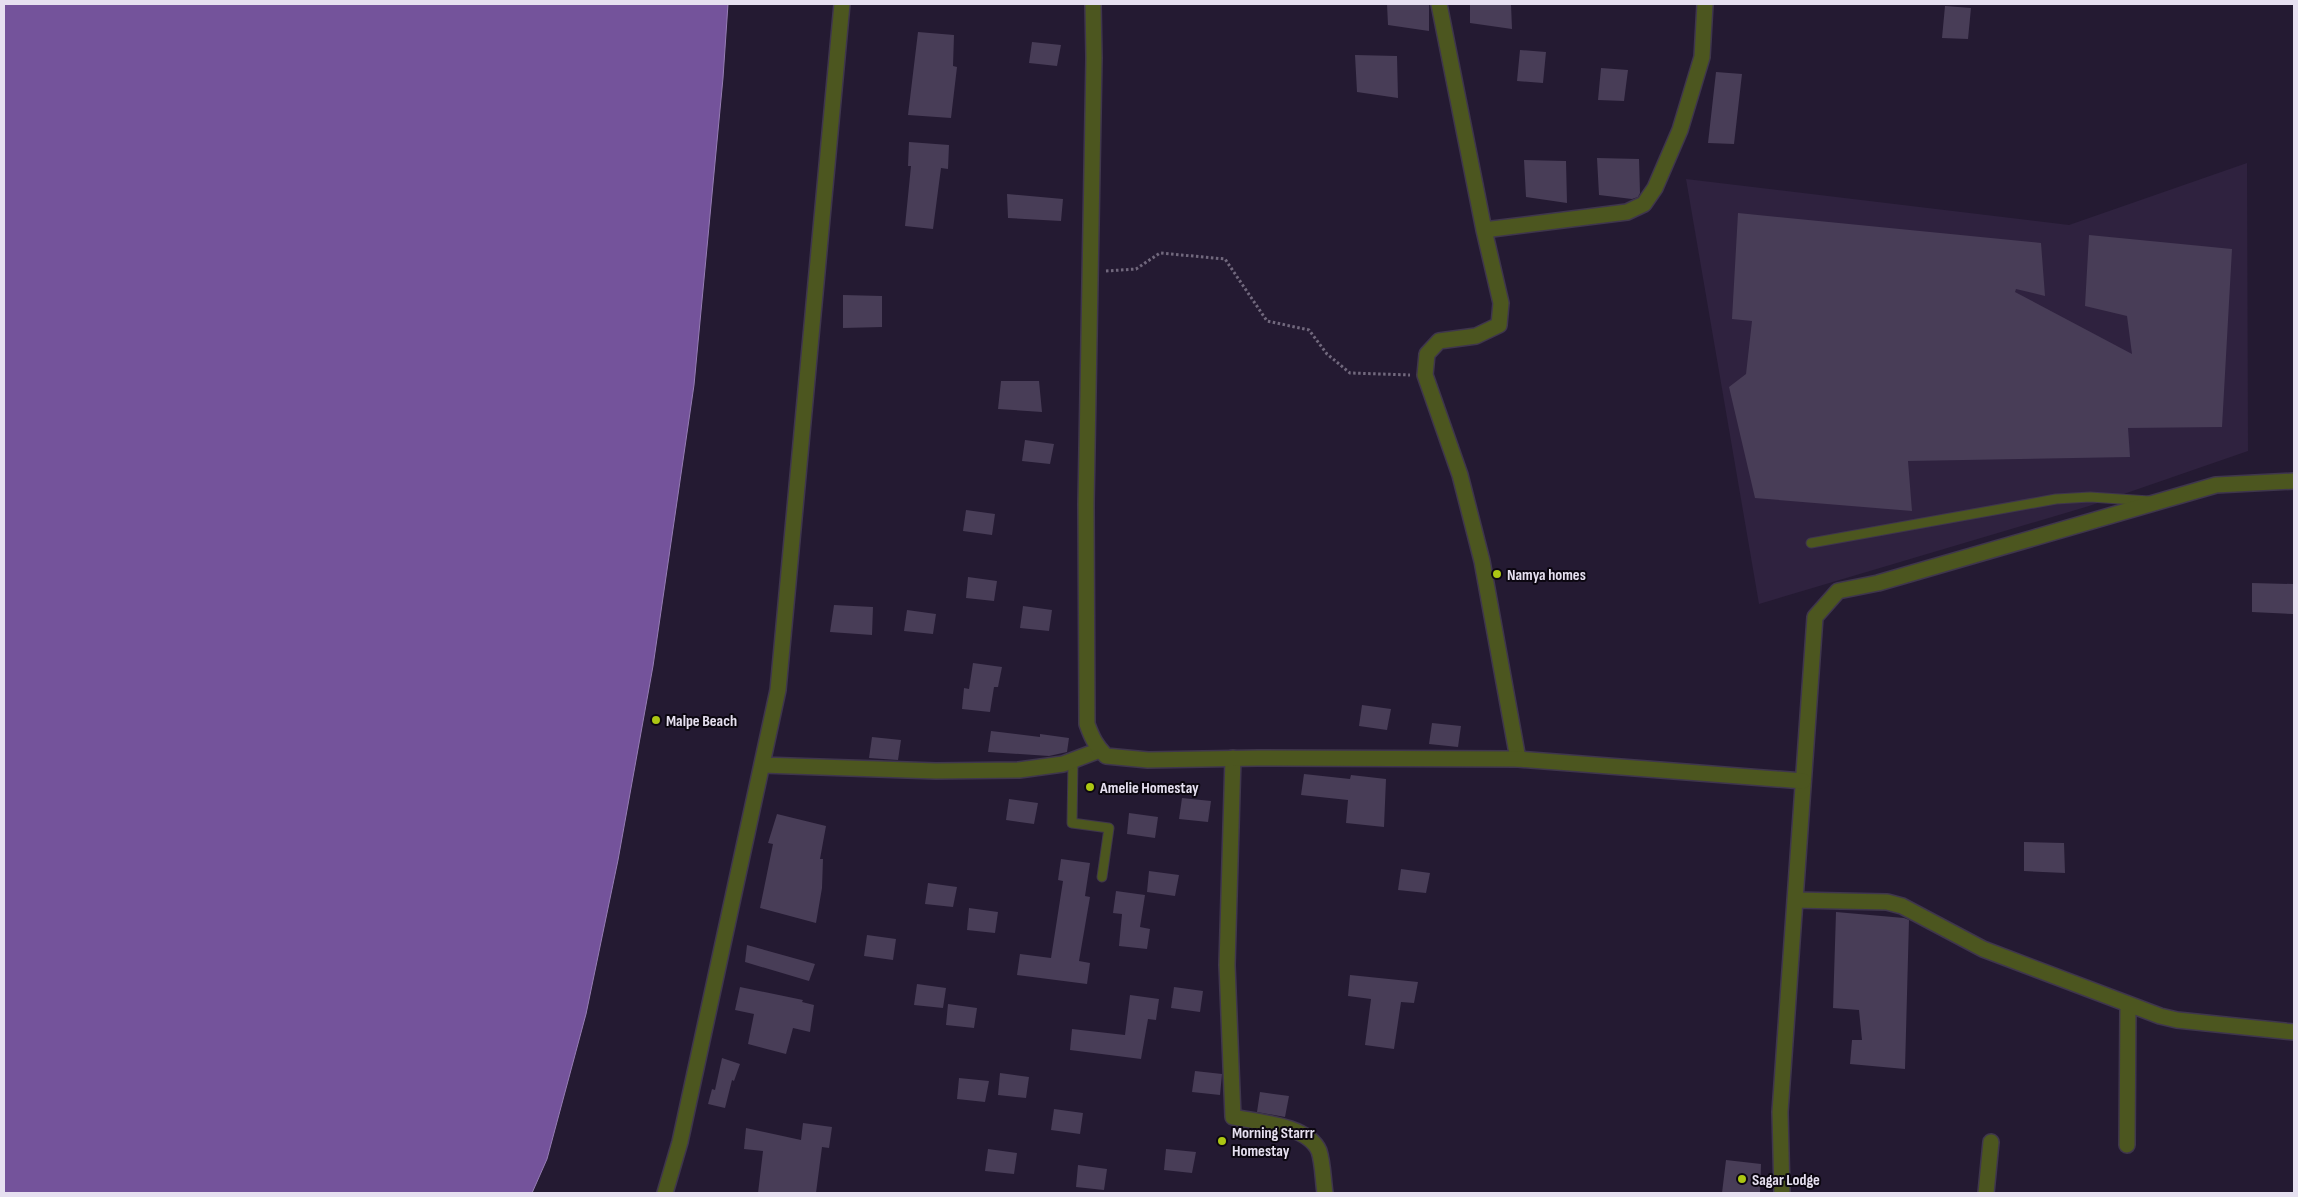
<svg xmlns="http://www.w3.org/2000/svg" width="2298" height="1197" viewBox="0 0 2298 1197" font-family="'Sofia Sans Condensed',sans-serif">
<rect width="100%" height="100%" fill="#241a32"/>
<path fill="#2f223f" d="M2247,163L2248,451L2089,506L1759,604L1686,179L2069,225Z"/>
<path fill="#74539b" stroke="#967db4" d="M4,4H728L723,78L694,385L653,666L618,860L586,1014L547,1159L532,1193H4Z"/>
<path fill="#483d57" d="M1387,4H1429V31L1388,25Z
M1470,4H1511L1512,29L1470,23Z
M1945,6L1971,8L1968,39L1942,38Z
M918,32L954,35L953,66L957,67L951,118L908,115Z
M1032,42L1061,45L1057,66L1029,63Z
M1520,50L1546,52L1543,83L1517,81Z
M1355,55L1397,56L1398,98L1357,92Z
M1601,68L1628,70L1624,101L1598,100Z
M1716,72L1742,74L1734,144L1708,143Z
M909,142L949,145L948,169L941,168L933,229L905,226L911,166H908Z
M1597,158L1639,159L1640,193L1638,197L1632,199L1599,195Z
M1524,160L1566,161L1567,203L1526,197Z
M1007,194L1063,199L1061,221L1008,218Z
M1738,213L2041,243L2045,296L2016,289L2015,292L2132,354L2127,316L2085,306L2089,235L2232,249L2222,427L2128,428L2130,457L1908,461L1912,511L1755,498L1729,387L1746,374L1752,321L1732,319Z
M843,295L882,296V327L843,328Z
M1001,381H1039L1042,412L998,409Z
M1025,440L1054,444L1050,464L1022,461Z
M966,510L995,514L992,535L963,531Z
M968,577L997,581L994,601L966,598Z
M2252,583L2293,584V614L2252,612Z
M834,605L873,607L872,635L830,632Z
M1023,606L1052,610L1049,631L1020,628Z
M907,610L936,614L933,634L904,631Z
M973,663L1002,667L998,687H994L990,712L962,709L964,688L969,689Z
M1362,705L1391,709L1387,730L1359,726Z
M1432,723L1461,726L1458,747L1429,744Z
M991,731L1040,737V734L1069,738L1067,752L1049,756L988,752Z
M872,737L901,740L898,760L869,758Z
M1304,774L1350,779L1351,775L1386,779L1384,827L1346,823L1348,800L1301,795Z
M1182,798L1211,801L1208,822L1179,819Z
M1009,799L1038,803L1034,824L1006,820Z
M1129,813L1158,817L1155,838L1127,834Z
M777,814L826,826L820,859H823L822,888L816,923L760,908L773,844L768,843Z
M2024,842L2064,843L2065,873L2024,871Z
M1061,859L1090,863L1085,896L1090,897L1079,961L1090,963L1087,984L1017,975L1020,954L1051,958L1063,881L1058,880Z
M1401,869L1430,873L1426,893L1398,890Z
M1149,871L1179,875L1175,896L1147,892Z
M928,883L957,887L953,907L925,904Z
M1116,891L1145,895L1140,927L1150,929L1147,949L1119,946L1122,914L1113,913Z
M969,908L998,912L995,933L967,930Z
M1836,912L1904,918L1909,920L1905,1069L1850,1064L1852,1040H1862L1859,1010L1833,1008Z
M867,935L896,939L893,960L864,956Z
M747,945L815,964L809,981L745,962Z
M1350,975L1418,982L1414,1003L1401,1002L1394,1049L1365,1045L1371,999L1348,996Z
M917,984L946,988L943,1008L914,1005Z
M740,987L803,1000L802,1002L814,1005L810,1032L793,1028L786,1054L748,1044L754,1014L735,1010Z
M1174,987L1203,991L1200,1012L1171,1008Z
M1130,995L1159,999L1156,1020L1148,1019L1141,1059L1070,1050L1072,1029L1125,1035Z
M948,1004L977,1008L974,1028L946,1025Z
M722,1058L740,1064L734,1081L732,1080L725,1108L708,1104L712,1089L715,1090Z
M1195,1071L1222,1074L1220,1095L1192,1092Z
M1000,1073L1029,1077L1026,1098L998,1095Z
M959,1078L989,1081L985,1102L957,1099Z
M1260,1092L1289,1096L1285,1117L1257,1112Z
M1054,1109L1083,1113L1080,1134L1051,1130Z
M803,1123L832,1127L829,1148L822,1147L816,1193H758L763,1151L744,1149L746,1128L801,1140Z
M988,1149L1017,1153L1014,1174L985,1171Z
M1166,1149L1196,1152L1192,1173L1164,1170Z
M1726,1160L1761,1164L1760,1193H1722Z
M1078,1165L1107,1169L1104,1190L1076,1187Z"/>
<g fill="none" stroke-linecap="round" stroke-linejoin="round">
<g stroke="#3f364d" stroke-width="11">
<path id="service" d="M1811,543L2056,499L2090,497L2149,501
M1073,761L1072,823L1109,828L1102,877"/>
</g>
<g stroke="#3f364d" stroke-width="18">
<path id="minor" d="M1439,4L1484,230L1501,303L1499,325L1476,336L1439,341L1427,354L1425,375L1460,475L1482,561L1518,759
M1484,230L1627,212L1644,204L1655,188L1680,130L1702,57L1705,4
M1233,758L1227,965L1233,1117C1257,1122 1308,1125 1319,1151C1323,1163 1323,1180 1325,1193
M762,765L936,771L1019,770L1063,764L1100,750
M1795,900L1887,902L1902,906L1983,949L2160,1016L2177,1020L2294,1032
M2127,1145L2128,1005
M665,1193L680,1142L778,690L842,4
M1782,1193L1780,1112L1815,617L1838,591L1878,583L2216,485L2294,481
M1986,1193L1991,1142"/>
</g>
<g stroke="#3f364d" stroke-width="18">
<path id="tertiary" d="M1093,4L1094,58L1086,504L1087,724C1092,738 1096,746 1106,756L1148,760L1258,758L1518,759L1803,781"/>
</g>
<path stroke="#71687d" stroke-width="3" stroke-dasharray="2.5 2.5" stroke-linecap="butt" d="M1106,271L1136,269L1160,253L1225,259L1267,321L1309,330L1327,354L1350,373L1410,375"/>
<use href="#service" stroke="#4c561f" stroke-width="9"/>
<use href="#minor" stroke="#4c561f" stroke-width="15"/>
<use href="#tertiary" stroke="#4c561f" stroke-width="15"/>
</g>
<g fill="#acc613" stroke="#0c0711" stroke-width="2">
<circle cx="1497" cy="574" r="5"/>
<circle cx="656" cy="720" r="5"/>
<circle cx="1090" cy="787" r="5"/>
<circle cx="1222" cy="1141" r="5"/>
<circle cx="1742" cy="1179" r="5"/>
</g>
<g text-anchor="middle" stroke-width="4" stroke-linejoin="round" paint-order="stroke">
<g font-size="16" font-weight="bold" fill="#e6e0f0" stroke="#0c0711" text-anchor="start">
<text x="1507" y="580">Namya homes</text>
<text x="666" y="726">Malpe Beach</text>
<text x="1100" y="793">Amelie Homestay</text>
<text x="1232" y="1138">Morning Starrr<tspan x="1232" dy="18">Homestay</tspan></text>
<text x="1752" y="1185">Sagar Lodge</text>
</g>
</g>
<rect width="2298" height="1197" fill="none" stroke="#e6e0f0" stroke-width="10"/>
</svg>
